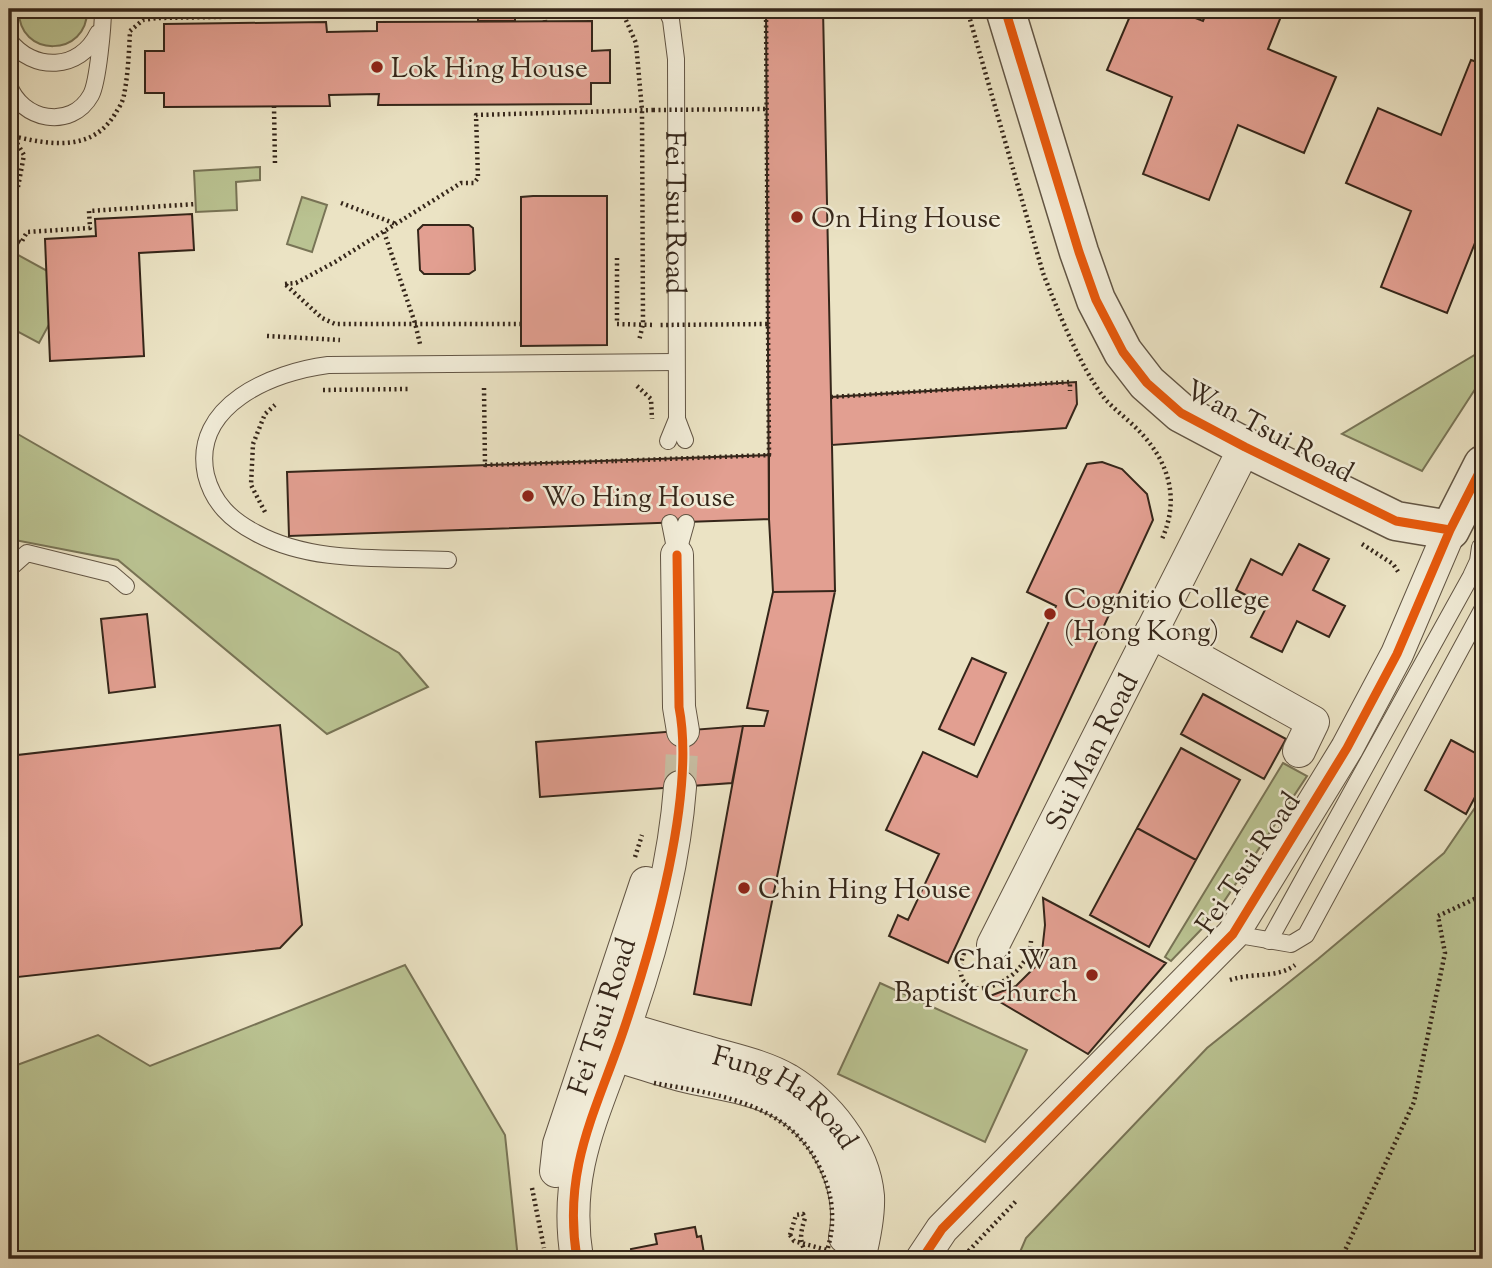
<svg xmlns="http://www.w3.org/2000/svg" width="1492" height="1268" viewBox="0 0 1492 1268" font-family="'Sorts Mill Goudy',serif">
<rect width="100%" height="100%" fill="#ebe3c4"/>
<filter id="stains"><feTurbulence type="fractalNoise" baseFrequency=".00286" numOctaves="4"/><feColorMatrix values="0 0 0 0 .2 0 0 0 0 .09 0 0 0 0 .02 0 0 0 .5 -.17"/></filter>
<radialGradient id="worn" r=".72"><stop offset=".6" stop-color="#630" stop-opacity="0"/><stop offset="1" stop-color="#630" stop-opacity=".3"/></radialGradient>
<path fill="#bac392" stroke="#787456" stroke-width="2" d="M19,9H87C89,58 17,59 19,9Z
M260,167V180L236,182L237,210L196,212L194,171Z
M302,197L327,205L312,252L287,244Z
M9,250L71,284L39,343L9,327Z
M1483,350V377L1422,471L1342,434Z
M9,429L399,653L428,687L327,734L118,560L15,540L9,543Z
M1283,763L1307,776L1215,915L1171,961L1165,957Z
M1483,796V1259H1017L1026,1238L1207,1048L1318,959L1444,853Z
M405,965L505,1135L518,1259H9V1068L98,1035L150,1066Z
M880,983L1027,1050L985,1142L838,1074Z"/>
<path fill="#e29f91" stroke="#35261a" stroke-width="2" d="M478,9H515V21H478Z
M766,9H823L835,591L773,592L769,519Z
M1133,9H1172L1203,21L1208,9H1284L1268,49L1336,77L1304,153L1238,125L1209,200L1143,174L1172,97L1107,70Z
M592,21V51L610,50V83H591V104L378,105L379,94L329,95L330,106L164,107V93H145V51H164V24L326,22L327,32L377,31V22Z
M1471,60L1483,64V241L1477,238L1447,313L1381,287L1411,211L1346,183L1378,108L1441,135Z
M533,196H607V345L521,346V197Z
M192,214L194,250L139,253L144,356L50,361L45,239L96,236L95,219Z
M423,225H469L473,228L475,270L469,274H424L420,270L418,230Z
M1076,382L1077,404L1066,428L832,445L831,397Z
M769,455V519L289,536L287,472Z
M1102,462L1122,469L1147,494L1153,520L948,963L889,936L898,915L908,920L939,854L886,830L923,752L977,777L1056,606L1027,592L1087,464Z
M1299,544L1329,559L1313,590L1345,606L1329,637L1297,621L1282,652L1251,637L1267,606L1236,590L1251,559L1282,575Z
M835,591L751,1005L694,994L743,726H764L768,711L747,708L773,592Z
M147,614L155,687L109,693L101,619Z
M972,658L1006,673L974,745L939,729Z
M1203,694L1286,739L1264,779L1181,734Z
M280,725L302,925L280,948L9,978V756Z
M743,726L732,783L540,797L536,742Z
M1451,740L1483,757V782L1466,814L1425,790Z
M1181,748L1240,780L1196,860L1137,828Z
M1137,828L1196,860L1149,947L1090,915Z
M1043,898L1166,963L1088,1054L990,996L1016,986L1041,961L1045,925Z
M695,1227L697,1237L701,1236L705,1259H632L631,1249L657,1244L655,1234Z"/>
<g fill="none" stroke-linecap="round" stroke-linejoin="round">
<path stroke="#c7bda2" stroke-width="32" stroke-dasharray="32 16" stroke-linecap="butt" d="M680,787L683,731"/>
<g stroke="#625544" stroke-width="18">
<g id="service">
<path id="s1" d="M666,9L671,20L676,59L677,419L685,440"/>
<path d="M9,40C33,72 80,71 98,33"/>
<path d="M9,85C21,120 71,131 91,95C98,82 103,26 103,9"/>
<path d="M668,441L677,419"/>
<path d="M670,523L676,553"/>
<path d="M677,555L686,523"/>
<path d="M448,560C384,557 313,564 256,533C231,520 213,503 206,475C191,405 273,372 328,365L676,362"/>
<path d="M9,569L27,553L112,574L126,586"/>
<path d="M1233,934L1291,944L1306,935L1483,608"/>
<path d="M1269,941L1471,576L1478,561L1480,547"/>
</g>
</g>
<g stroke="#625544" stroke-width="34">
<g id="minor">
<path d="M677,555L679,707L683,731"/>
<path d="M1151,632L1313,722L1299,751"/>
<path id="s2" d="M993,945L1245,447"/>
<path id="s3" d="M604,1022C638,1032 673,1043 707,1052C734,1060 764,1066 788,1080C827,1104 864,1149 868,1196C869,1217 864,1239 859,1259"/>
<path d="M593,1049C623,1057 652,1067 681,1075C712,1083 745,1086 774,1099C823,1120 856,1186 845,1237"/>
<path d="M556,1171L559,1144L646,883"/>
<path d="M577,1259C562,1168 596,1112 624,1029C651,952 674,868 680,787"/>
<path d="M922,1259L942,1229L1233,934L1347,748L1397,654L1450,530"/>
</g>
</g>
<g stroke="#625544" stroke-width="41">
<path id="tertiary" d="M1005,9L1079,252L1096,300L1123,352L1147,383L1181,413L1245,447L1396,521L1450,530L1483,465"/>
</g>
<path stroke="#35261a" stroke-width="4.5" stroke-dasharray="2 3.5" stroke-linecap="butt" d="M544,9L545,21
M614,9L625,18L636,43L642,110L643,324L639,341
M766,9L768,324
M967,9L1043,273C1058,311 1080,367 1105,399C1116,411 1130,421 1141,433C1170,464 1180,501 1161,541
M274,106L275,165
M9,133L13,136C50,145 92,152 115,114C118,109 123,102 124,95C128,75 129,52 130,31L143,20L158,18L448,13L452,9
M341,203L396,224
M9,207L18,187L24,155L13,136
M384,232L415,323L420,344
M9,236L21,243L27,232L90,228L89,211L196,204
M617,258V324L655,325
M285,284L296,283L335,262L461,183H474L478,178L476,115L653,110
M286,285L322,318L335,324H521
M267,336L340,340
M637,386L651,399L652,419
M484,388L485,465L615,461
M323,390L409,389
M831,397L1070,382V391
M265,512L251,485L253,444L265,414L275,405
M1362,544L1393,564L1399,573
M635,857L642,835
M964,953C943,1013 1028,988 1031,941
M1230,980C1253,972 1276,979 1295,965
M532,1188L544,1248
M790,1235L796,1215L803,1214L805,1218C800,1234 799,1241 807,1255L824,1259
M961,1259L1017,1200
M1341,1259L1414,1102L1445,953L1438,916L1483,895"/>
<use href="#service" stroke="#f2edd9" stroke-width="16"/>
<use href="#minor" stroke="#f2edd9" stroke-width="32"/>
<use href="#tertiary" stroke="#f2edd9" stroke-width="38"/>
<path stroke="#35261a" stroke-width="4.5" stroke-dasharray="2 3.5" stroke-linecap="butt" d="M653,110L767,109
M615,461L769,455L768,324L659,325
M654,1083C717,1094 788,1103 819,1166C828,1184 833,1202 832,1222C832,1235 828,1247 825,1259
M790,1235L794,1241L827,1250"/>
<g stroke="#f2edd9" stroke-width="13">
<path id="cycleway" d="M1005,9L1079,252L1096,300L1123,352L1147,383L1181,413L1245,447L1396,521L1450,530
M577,1259C562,1168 596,1112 624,1029C653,943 696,795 679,707L677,555
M922,1259L942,1229L1233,934L1347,748L1397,654L1450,530L1483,465"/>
</g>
<use href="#cycleway" stroke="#e8590c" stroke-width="9"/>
</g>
<g fill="#8f2418" stroke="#f2edd9" stroke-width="2.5">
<circle cx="377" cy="67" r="7"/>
<circle cx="797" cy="217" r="7"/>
<circle cx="528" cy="496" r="7"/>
<circle cx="1050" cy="614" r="7"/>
<circle cx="744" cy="888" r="7"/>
<circle cx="1092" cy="975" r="7"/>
</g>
<g text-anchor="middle" stroke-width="5" stroke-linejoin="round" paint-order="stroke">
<g font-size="28" fill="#35261a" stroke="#f2edd9" text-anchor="start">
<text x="391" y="77">Lok Hing House</text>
<text x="811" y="227">On Hing House</text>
<text x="542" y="506">Wo Hing House</text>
<text x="1064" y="608">Cognitio College<tspan x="1064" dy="32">(Hong Kong)</tspan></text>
<text x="758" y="898">Chin Hing House</text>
<text x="1078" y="969" text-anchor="end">Chai Wan<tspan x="1078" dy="32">Baptist Church</tspan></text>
</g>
<g font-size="28" fill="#35261a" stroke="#f2edd9">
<text dy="10" stroke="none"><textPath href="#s1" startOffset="205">Fei Tsui Road</textPath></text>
<text transform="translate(1270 430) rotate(28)" y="10">Wan Tsui Road</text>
<text dy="10" stroke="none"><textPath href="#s2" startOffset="217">Sui Man Road</textPath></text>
<text transform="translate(1247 862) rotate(-56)" y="10">Fei Tsui Road</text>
<text transform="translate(601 1016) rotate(-72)" y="10">Fei Tsui Road</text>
<text dy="10" stroke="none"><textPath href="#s3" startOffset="200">Fung Ha Road</textPath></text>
</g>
</g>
<rect width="1492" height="1268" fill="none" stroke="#ebe3c4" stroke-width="35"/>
<rect x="10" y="10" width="1471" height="1247" fill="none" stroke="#35261a" stroke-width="3.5"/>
<rect x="18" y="18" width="1457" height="1233" fill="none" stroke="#35261a" stroke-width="2"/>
<rect width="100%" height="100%" filter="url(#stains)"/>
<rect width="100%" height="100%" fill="url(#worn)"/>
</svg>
